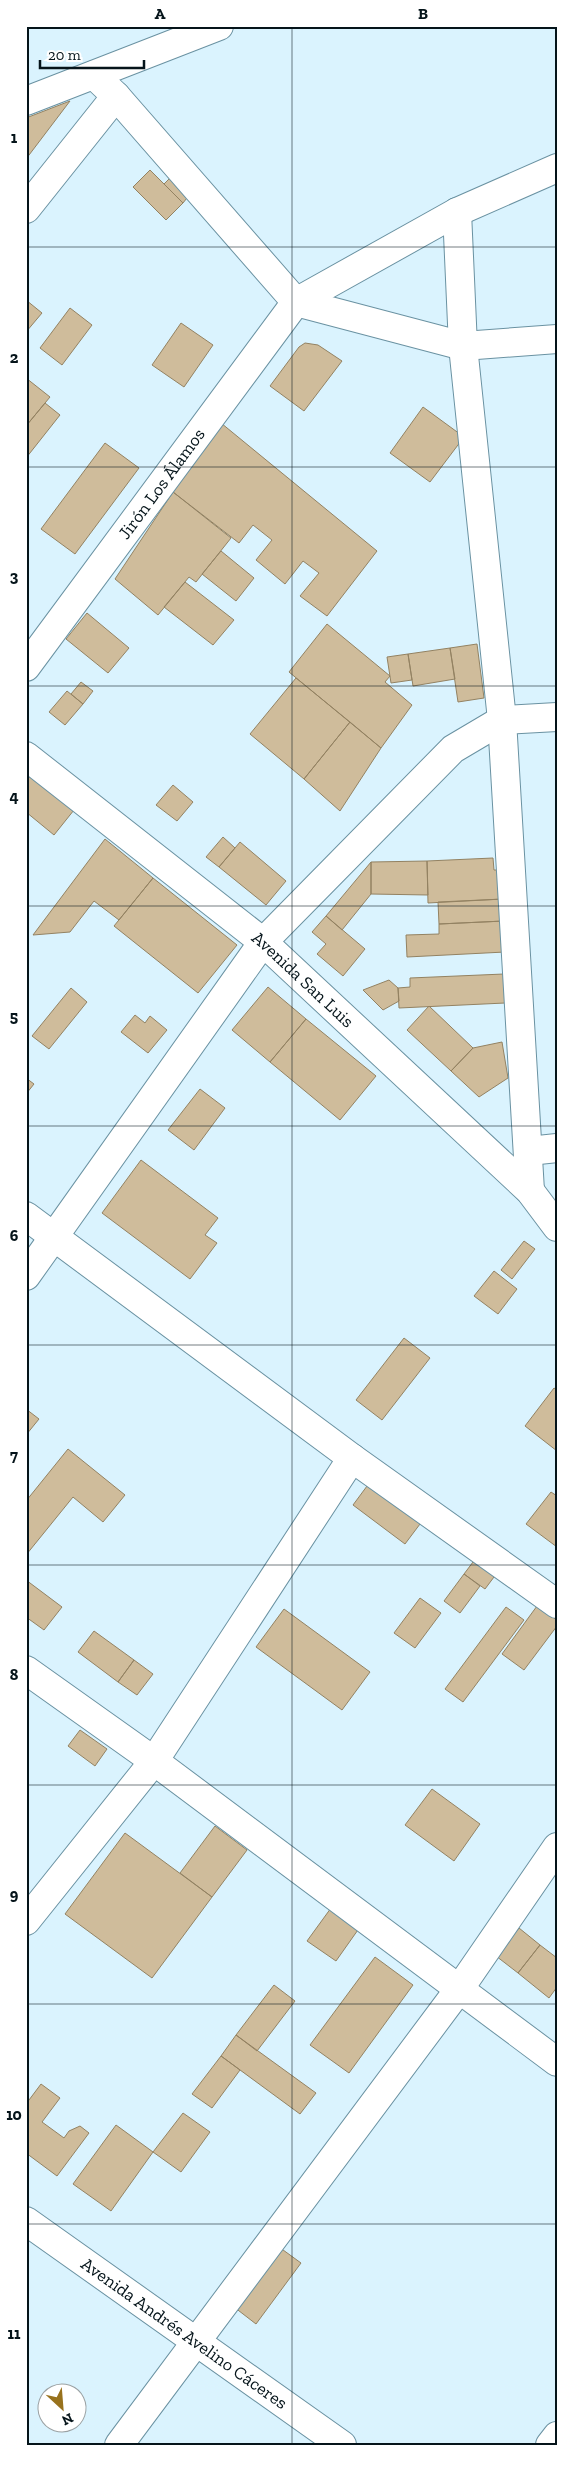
<svg xmlns="http://www.w3.org/2000/svg" width="583" height="2471" viewBox="0 0 583 2471" font-family="'Zilla Slab',serif">
<rect width="100%" height="100%" fill="#daf3fe"/>
<path fill="#cfbc9b" stroke="#938262" d="M70,101L26,159V118Z
M150,170L183,203L166,220L133,187Z
M178,170L194,189L183,203L164,184Z
M26,300L42,313L26,332Z
M70,308L92,325L62,365L40,348Z
M181,323L213,345L184,387L152,365Z
M305,343L318,345L342,361L304,411L270,386L299,347Z
M26,378L50,397L26,426Z
M45,403L60,415L26,458V426Z
M423,407L464,437L430,482L390,453Z
M221,423L377,551L327,616L300,596L319,573L303,561L285,584L256,560L272,540L253,525L239,543L173,492Z
M105,443L139,468L75,554L41,529Z
M173,492L231,538L196,582L189,577L158,615L115,579Z
M221,551L254,578L236,601L202,574Z
M185,582L234,620L213,645L164,607Z
M87,613L129,648L108,673L66,639Z
M327,624L390,676L385,682L412,705L381,748L289,672Z
M477,644L484,698L458,702L450,648Z
M450,648L455,679L413,686L408,654Z
M408,654L412,680L391,683L387,657Z
M296,678L350,722L304,779L250,734Z
M81,682L93,691L83,704L71,694Z
M67,691L83,704L65,725L49,712Z
M350,722L381,748L340,811L304,779Z
M31,775L74,810L54,835L26,812V781Z
M173,785L193,802L177,821L156,805Z
M223,837L235,848L219,867L206,857Z
M105,839L153,878L119,920L94,901L70,932L33,935Z
M240,842L286,881L266,905L219,867Z
M493,858L494,870H502L503,899L428,903L427,861Z
M427,861L428,895L371,894V862Z
M371,862V894L342,930L326,916Z
M153,878L237,945L198,993L114,926Z
M503,899L504,921L439,924L438,902Z
M326,916L365,949L343,976L317,954L326,944L312,932Z
M504,921L505,952L407,957L406,935L439,934V924Z
M504,974L505,1003L399,1008L398,988L410,987V978Z
M389,980L398,988L399,1001L383,1010L363,990Z
M268,987L306,1019L270,1062L232,1030Z
M71,988L87,1002L49,1049L32,1036Z
M429,1006L473,1048L451,1071L407,1030Z
M135,1015L145,1023L150,1016L167,1030L148,1053L121,1032Z
M306,1019L376,1076L340,1120L270,1062Z
M502,1042L508,1078L479,1097L451,1071L473,1048Z
M26,1078L34,1084L26,1094Z
M200,1089L225,1108L194,1150L168,1130Z
M141,1160L218,1218L205,1235L217,1243L190,1279L102,1213Z
M524,1241L535,1249L512,1279L501,1270Z
M494,1271L517,1289L498,1314L474,1296Z
M404,1338L430,1358L382,1420L356,1400Z
M554,1388L557,1390V1451L525,1426Z
M26,1409L39,1419L26,1435Z
M68,1449L125,1495L103,1522L73,1497L26,1555V1501Z
M370,1482L423,1520L405,1544L353,1505Z
M551,1492L557,1496V1547L526,1524Z
M476,1558L497,1573L485,1589L464,1574Z
M464,1574L480,1586L460,1613L444,1601Z
M26,1580L62,1607L44,1630L26,1617Z
M420,1598L441,1613L415,1648L394,1633Z
M537,1606L557,1620V1626L524,1670L502,1654Z
M506,1607L524,1620L463,1702L445,1689Z
M284,1609L370,1672L342,1710L256,1647Z
M94,1631L134,1660L118,1682L78,1652Z
M134,1660L153,1674L137,1695L118,1682Z
M80,1730L107,1749L95,1766L68,1746Z
M432,1789L480,1824L454,1861L405,1825Z
M215,1826L247,1850L212,1897L180,1873Z
M125,1833L212,1897L152,1978L65,1914Z
M331,1908L360,1927L336,1961L307,1941Z
M519,1928L540,1945L518,1973L496,1956Z
M540,1945L557,1958V1987L549,1998L518,1973Z
M375,1957L413,1985L349,2073L310,2045Z
M274,1985L295,2001L257,2051L236,2035Z
M236,2035L316,2093L300,2114L221,2056Z
M221,2056L240,2070L212,2108L192,2094Z
M41,2084L60,2098L42,2122L64,2138L69,2131L80,2126L89,2133L57,2176L26,2153V2104Z
M183,2113L210,2132L181,2172L153,2152Z
M116,2125L153,2152L111,2211L73,2184Z
M279,2247L301,2263L256,2324L234,2307Z"/>
<g fill="none" stroke-linecap="round" stroke-linejoin="round">
<g stroke="#6a92a2" stroke-width="30">
<g id="minor">
<path d="M94,75L116,96L296,302L463,346L557,339"/>
<path d="M26,209L116,96"/>
<path d="M457,212L463,346L502,720L530,1191"/>
<path id="s1" d="M26,667L296,302L457,212L557,168"/>
<path id="s2" d="M26,756L263,942L530,1191L557,1227"/>
<path d="M529,1151L557,1148"/>
<path d="M26,1216L352,1458L557,1604"/>
<path d="M26,1276L263,942L453,749L502,720L557,717"/>
<path d="M26,1670L154,1761L557,2062"/>
<path d="M26,1921L154,1761L352,1458"/>
<path id="s3" d="M26,2221L342,2445"/>
<path d="M119,2445L460,1988L557,1847"/>
<path d="M550,2445L557,2436"/>
</g>
</g>
<g stroke="#6a92a2" stroke-width="30">
<path id="tertiary" d="M26,101L219,26"/>
</g>
<use href="#minor" stroke="#fff" stroke-width="28"/>
<use href="#tertiary" stroke="#fff" stroke-width="28"/>
</g>
<path fill="none" stroke="#05141a" stroke-width="1" stroke-opacity="0.55" d="M292,26V2445M26,247H557M26,467H557M26,686H557M26,906H557M26,1126H557M26,1345H557M26,1565H557M26,1785H557M26,2004H557M26,2224H557"/>
<g text-anchor="middle" stroke-width="4.5" stroke-linejoin="round" paint-order="stroke">
<g font-size="18" fill="#05141a" stroke="#fff">
<text dy="6" stroke="none"><textPath href="#s1" startOffset="228">Jirón Los Álamos</textPath></text>
<text dy="6" stroke="none"><textPath href="#s2" startOffset="356">Avenida San Luis</textPath></text>
<text dy="6" stroke="none"><textPath href="#s3" startOffset="194">Avenida Andrés Avelino Cáceres</textPath></text>
</g>
</g>
<rect width="583" height="2471" fill="none" stroke="#ffffff" stroke-width="55"/>
<g transform="translate(62 2408) rotate(154)"><circle r="24" fill="#ffffff" stroke="#9ba1a3"/>
<path d="M0-4L9 19L0 12L-9 19Z" fill="#98721d"/>
<text y="-8" font-size="14" font-weight="bold" text-anchor="middle" fill="#05141a">N</text>
</g>
<path d="M40 60v8h104v-8" fill="none" stroke="#05141a" stroke-width="2.5"/>
<text x="48" y="60" font-size="15" fill="#05141a" stroke="#ffffff" stroke-width="4" paint-order="stroke">20 m</text>
<rect x="28" y="28" width="528" height="2416" fill="none" stroke="#05141a" stroke-width="2"/>
<g font-size="16" text-anchor="middle" font-weight="bold" fill="#05141a">
<text x="160" y="19">A</text>
<text x="423" y="19">B</text>
<text x="14" y="143">1</text>
<text x="14" y="363">2</text>
<text x="14" y="582">3</text>
<text x="14" y="802">4</text>
<text x="14" y="1022">5</text>
<text x="14" y="1241">6</text>
<text x="14" y="1461">7</text>
<text x="14" y="1680">8</text>
<text x="14" y="1900">9</text>
<text x="14" y="2120">10</text>
<text x="14" y="2339">11</text>
</g>
</svg>
